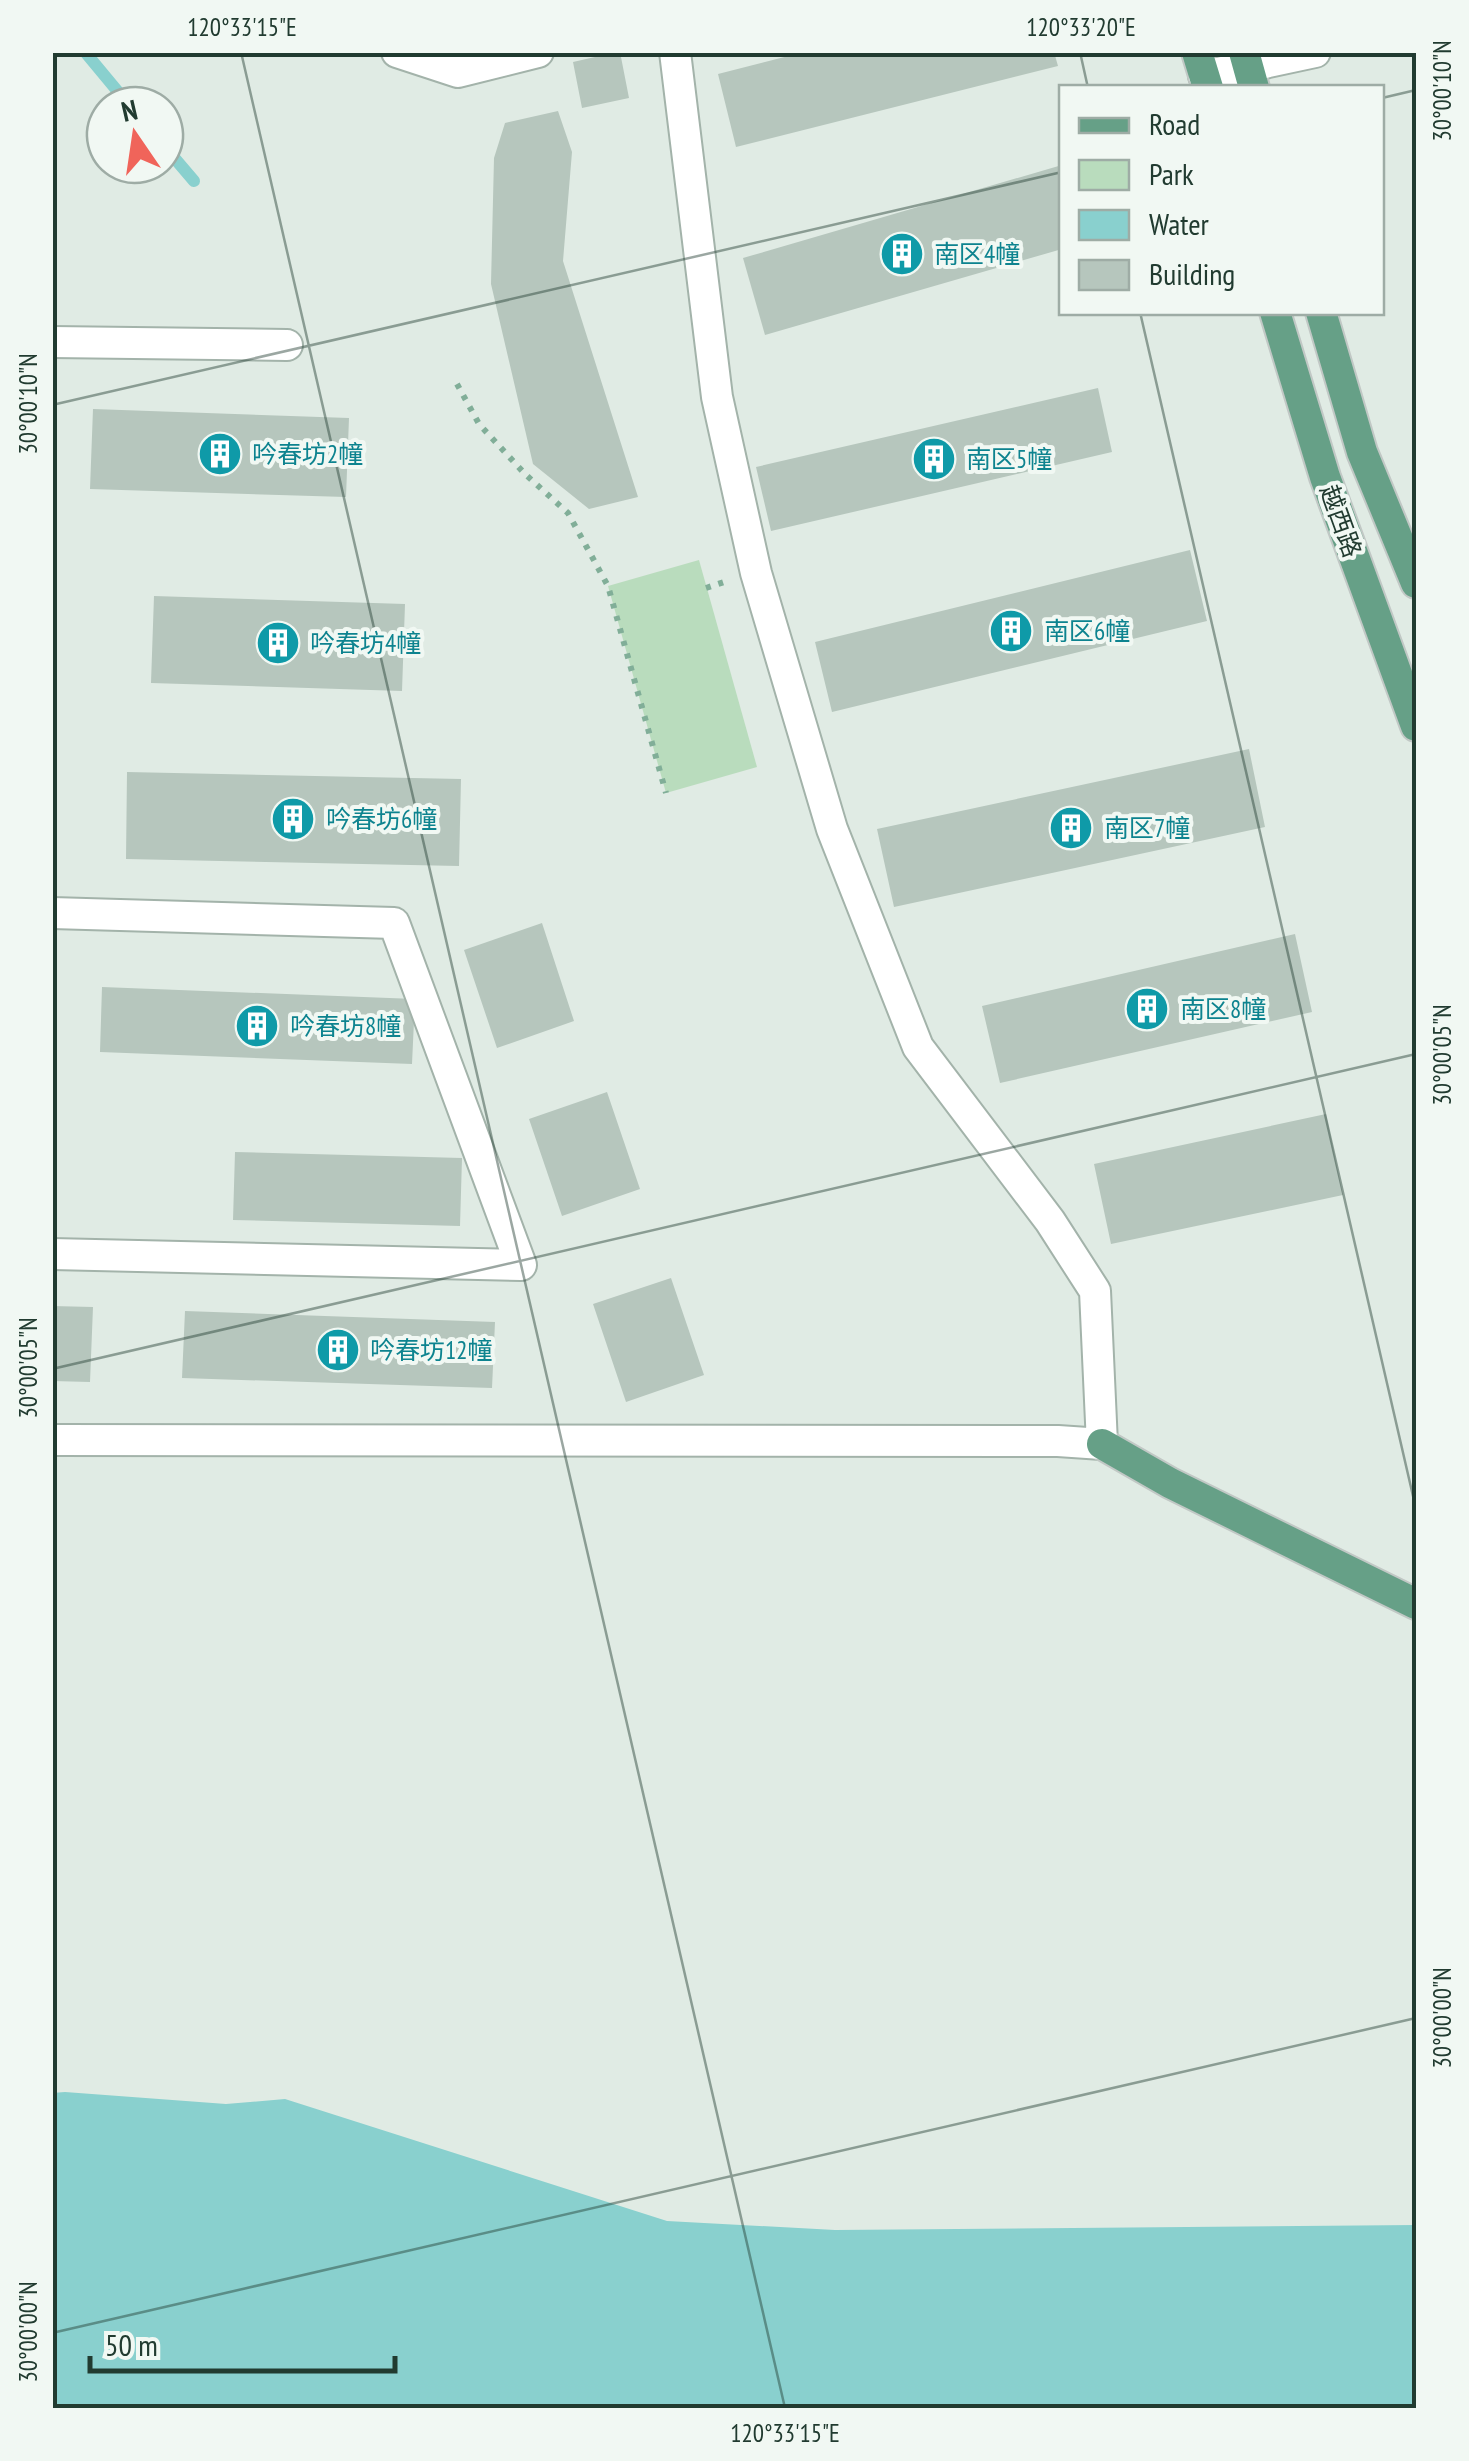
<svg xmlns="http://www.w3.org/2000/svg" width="1469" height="2461" viewBox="0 0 1469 2461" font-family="'PT Sans Narrow','Noto Sans SC',sans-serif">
<rect width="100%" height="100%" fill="#e0ebe4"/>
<path fill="#b9dcbd" d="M699,560L757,767L666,793L608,586Z"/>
<path fill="#89d0ce" d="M65,2092L226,2104L285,2099L667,2221L835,2230L1416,2225V2408H53L52,2093Z"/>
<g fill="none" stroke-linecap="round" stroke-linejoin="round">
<path stroke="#89d0ce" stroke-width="12" d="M85,52L129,105
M165,147L194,181"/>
</g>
<path fill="#b6c6bd" d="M617,52H620L629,98L582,108L573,62Z
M804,52H1054L1058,66L736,147L718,74Z
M558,111L572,152L563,261L638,497L589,509L533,464L491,284L494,158L505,123Z
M1062,165V249L765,335L743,258Z
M1098,388L1112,452L771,531L756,467Z
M93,409L349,418L346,497L90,489Z
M1190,550L1207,621L832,712L815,642Z
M154,596L405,604L402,691L151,683Z
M1249,749L1265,827L894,907L877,829Z
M127,772L461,779L459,866L126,859Z
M542,923L574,1021L497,1048L464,950Z
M1295,934L1312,1012L1000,1083L982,1006Z
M102,987L415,999L412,1064L100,1052Z
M607,1092L640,1189L562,1216L529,1119Z
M1326,1114L1343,1195L1111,1244L1094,1164Z
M235,1152L462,1158L460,1226L233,1220Z
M671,1278L704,1375L626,1402L593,1304Z
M52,1306L93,1307L90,1382L52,1381Z
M185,1311L495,1322L492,1388L182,1378Z"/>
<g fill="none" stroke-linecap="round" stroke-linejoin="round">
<g stroke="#a3b3aa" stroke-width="34">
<path id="minor" d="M397,52L458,72L538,52
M1204,76L1315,52
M52,342L287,345
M52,913L394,923L521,1265L52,1254
M52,1440L1058,1441L1102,1444L1095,1291L1050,1221L918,1047L832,829L756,573L717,397L675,52"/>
</g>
<g stroke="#c1c8c5" stroke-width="34">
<path id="major" d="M1197,52L1208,88
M1244,52L1254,88
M1275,312L1325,477L1416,726
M1321,312L1362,452L1416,583
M1102,1444L1170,1483L1416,1604"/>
</g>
<path stroke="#81ae98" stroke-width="6" stroke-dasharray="5 8" stroke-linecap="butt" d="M457,384L479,424L525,474L568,513L608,586L666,793
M706,588L724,582"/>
<use href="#minor" stroke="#fff" stroke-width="30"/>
<use href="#major" stroke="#66a087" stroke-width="30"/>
</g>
<path fill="none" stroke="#213b30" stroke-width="2.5" stroke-opacity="0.45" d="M241,52L785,2408M1080,52L1088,88M1382,98L1416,90M1140,312L1416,1509M52,405L1062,172M52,1369L1416,1054M52,2333L1416,2018"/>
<defs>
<g id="building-disc" transform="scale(2.25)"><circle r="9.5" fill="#0f9aa8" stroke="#f1f8f3"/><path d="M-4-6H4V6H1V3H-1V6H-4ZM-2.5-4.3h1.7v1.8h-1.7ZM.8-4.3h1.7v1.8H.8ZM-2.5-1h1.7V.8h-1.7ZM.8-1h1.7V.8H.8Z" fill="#fff"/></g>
</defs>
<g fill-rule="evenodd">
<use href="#building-disc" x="902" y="254"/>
<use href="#building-disc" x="220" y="454"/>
<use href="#building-disc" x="934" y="459"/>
<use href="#building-disc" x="1011" y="631"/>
<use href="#building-disc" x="278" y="643"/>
<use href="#building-disc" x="293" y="819"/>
<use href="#building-disc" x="1071" y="828"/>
<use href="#building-disc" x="1147" y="1009"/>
<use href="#building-disc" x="257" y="1026"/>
<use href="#building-disc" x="338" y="1350"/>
</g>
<g text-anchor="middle" stroke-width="8" stroke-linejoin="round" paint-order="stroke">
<g font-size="25" fill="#0d838f" stroke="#f1f8f3" text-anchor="start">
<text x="934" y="263">南区4幢</text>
<text x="252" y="463">吟春坊2幢</text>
<text x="966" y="468">南区5幢</text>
<text x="1044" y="640">南区6幢</text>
<text x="310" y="652">吟春坊4幢</text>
<text x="326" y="828">吟春坊6幢</text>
<text x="1104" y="837">南区7幢</text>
<text x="1180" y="1018">南区8幢</text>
<text x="290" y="1035">吟春坊8幢</text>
<text x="370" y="1359">吟春坊12幢</text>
</g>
<g font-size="25" fill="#213b30" stroke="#f1f8f3">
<text transform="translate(1341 521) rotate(70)" y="9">越西路</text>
</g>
</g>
<rect width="1469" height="2461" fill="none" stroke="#f1f8f3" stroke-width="110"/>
<rect x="1059" y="85" width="325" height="230" fill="#f1f8f3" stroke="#9eaca5" stroke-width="2.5"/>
<rect x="1079" y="118" width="50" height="15" fill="#66a087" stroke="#9eaca5" stroke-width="2.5"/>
<text x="1149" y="135" font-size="30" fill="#213b30">Road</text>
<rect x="1079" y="160" width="50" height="30" fill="#b9dcbd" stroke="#9eaca5" stroke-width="2.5"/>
<text x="1149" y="185" font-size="30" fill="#213b30">Park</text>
<rect x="1079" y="210" width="50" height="30" fill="#89d0ce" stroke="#9eaca5" stroke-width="2.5"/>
<text x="1149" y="235" font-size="30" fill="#213b30">Water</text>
<rect x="1079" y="260" width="50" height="30" fill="#b6c6bd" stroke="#9eaca5" stroke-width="2.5"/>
<text x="1149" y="285" font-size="30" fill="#213b30">Building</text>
<g transform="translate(135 135) rotate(347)"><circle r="48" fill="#f1f8f3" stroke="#9eaca5" stroke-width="2.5"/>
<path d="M0-8L18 38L0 25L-18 38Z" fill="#f0645a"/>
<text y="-15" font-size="28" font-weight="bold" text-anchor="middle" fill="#213b30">N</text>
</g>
<path d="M90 2356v15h305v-15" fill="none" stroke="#213b30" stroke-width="5"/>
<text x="105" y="2356" font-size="30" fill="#213b30" stroke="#f1f8f3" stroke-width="8" paint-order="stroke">50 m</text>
<rect x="55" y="55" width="1359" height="2351" fill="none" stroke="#213b30" stroke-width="4"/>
<g font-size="25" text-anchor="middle" fill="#213b30">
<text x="242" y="36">120°33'15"E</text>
<text x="1081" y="36">120°33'20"E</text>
<text transform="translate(1442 91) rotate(-90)" y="9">30°00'10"N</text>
<text transform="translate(28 404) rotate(-90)" y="9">30°00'10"N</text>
<text transform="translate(1442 1055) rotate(-90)" y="9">30°00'05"N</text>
<text transform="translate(28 1368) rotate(-90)" y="9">30°00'05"N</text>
<text transform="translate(1442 2018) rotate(-90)" y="9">30°00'00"N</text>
<text transform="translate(28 2332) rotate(-90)" y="9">30°00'00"N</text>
<text x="785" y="2442">120°33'15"E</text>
</g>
</svg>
